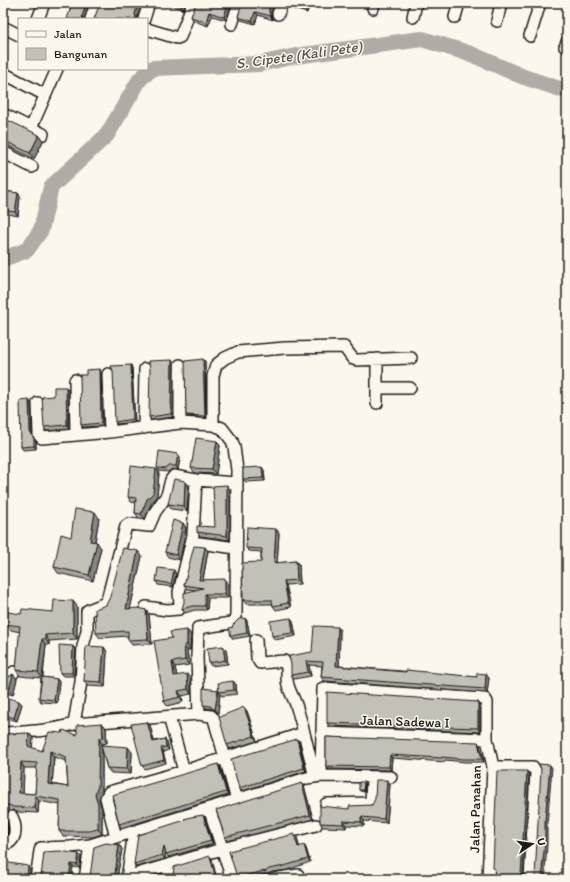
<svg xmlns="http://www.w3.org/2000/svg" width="570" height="882" viewBox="0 0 570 882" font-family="Itim,sans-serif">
<rect width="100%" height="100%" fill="#fbf7ec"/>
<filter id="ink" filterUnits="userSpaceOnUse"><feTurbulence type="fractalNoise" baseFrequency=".025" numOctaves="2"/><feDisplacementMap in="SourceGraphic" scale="8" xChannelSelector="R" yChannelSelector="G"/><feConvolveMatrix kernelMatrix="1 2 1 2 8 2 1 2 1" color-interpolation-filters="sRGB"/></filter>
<g filter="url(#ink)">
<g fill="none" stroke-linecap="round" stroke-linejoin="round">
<path stroke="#afaca5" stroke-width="16" d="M3,259L27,250L41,230L51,187L107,135L140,79L153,68L259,64L296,56L422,39L471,54L521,76L563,90L567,89"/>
<g stroke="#1c1c1c" stroke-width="14">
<path id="minor" d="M373,8L374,3
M278,14L282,3
M413,17L416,3
M455,17L459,3
M38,19L44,3
M91,19L96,3
M144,19L149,3
M497,21L501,3
M232,24L239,3
M3,27L19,35
M147,29L177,38L180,37L193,3
M530,36L540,3
M565,47L567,42
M3,73L45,95
M3,114L43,134
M31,128L57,69
M3,152L32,167
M180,365V423
M108,374L110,432
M75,380L76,434
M377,388H410
M38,403L39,435L42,438L110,432L180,423L213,425L222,428L232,441L234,447L237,470L236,617L234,621L231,623L198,628L197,657L199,714
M377,403V359
M213,425V376L216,365L225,358L238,352L285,348L344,347L353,359L357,360L411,358
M144,428L145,369
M192,542L236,548
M146,607L167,610L179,609L180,605L179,592L193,535L196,480
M256,640L257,658L260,663L284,661C290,668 285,677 288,685C290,693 295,700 297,708C304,730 309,754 315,777
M3,673L11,675L14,672
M169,717L184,771
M74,724L81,682L83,646L87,631V611C94,606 103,607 107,600L126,526L129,524L149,526L155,512L167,495L171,480L174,476L196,480L236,483
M3,733C27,732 51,731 74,724L199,714L211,716L214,719L237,800
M323,733L487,739
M493,767H533L536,772L530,879
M321,776L323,688L485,699L487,702V739L493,767L488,879
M326,804L371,803L372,777
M209,808L232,879
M116,837L106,798L109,792L184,771L304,733
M3,845C17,842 17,828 12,817
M127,877L222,849L316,825
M36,879L40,851L41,848L70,847L90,845L307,778L321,776L391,777
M85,879L90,845
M127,879L134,832
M168,879L170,864
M273,879L298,875"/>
</g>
<use href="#minor" stroke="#fbf7ec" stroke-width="11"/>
</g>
<path fill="#a8a59e" stroke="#1c1c1c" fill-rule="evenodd" d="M167,3H186L183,10Z
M196,3H232L226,20L212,16L208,26L194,21L191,17Z
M242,3L271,12V16L273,20L258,15L255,24L241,20L238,17Z
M291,3H310L307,13L293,9L291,6Z
M3,118L43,141L34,159L3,143Z
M3,191L18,193L20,196L18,216L3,213Z
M203,359L205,361L206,418L187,416L186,415Z
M174,363L173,417L151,420L149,417Z
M132,368L135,422L117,424L115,422Z
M101,372L103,426L83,427L81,425L86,375Z
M66,387L68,390L69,429L46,431L44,427L54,396Z
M29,400L31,404L32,435L36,442V449L23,450L21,447Z
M217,441L220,446L216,474L195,473L191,468Z
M178,454L180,458L178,470L172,469L168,472L159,471L157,468Z
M156,469L159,473L157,497L151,504L145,519L139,518L135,513L136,503L131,502L128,497Z
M264,470L265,481L246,482L243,479Z
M185,481L189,486L187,511L171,509L168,504Z
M230,490V540L200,536L197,532L215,527Z
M99,518L95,542L101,548L93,581L58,573L54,567L71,537Z
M183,523L186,528L180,560L168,557L165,552Z
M276,529L279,533L277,563L296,561L299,565L300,584L286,585L291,607L276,610L273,606V604H246L243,600L261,562V552L249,551L246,548Z
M208,551L203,580L228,583V598H208L207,610H195L185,613L182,609L195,590L187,589L184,585Z
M142,556L130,609L146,610L149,615L152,644L132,645L128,640V636L100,638L96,633L106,605Z
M176,574L173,587L158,585L156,581Z
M77,606V639L49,641V645H46L43,677L57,679L59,682L57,703L41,702L39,698L41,678L20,676L16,670L20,632L11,630L6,624L21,614L53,612Z
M245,618L247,621L250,636L233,639L231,636L233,627Z
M291,618L293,621L296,636L275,640L272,636Z
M338,627L340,631L339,666L489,678L487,693L324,681L321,677L322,666L309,665L311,676L294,679L291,675L312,652Z
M187,630L191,635L190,650H187L189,665L175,667L177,676L191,679V694L182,696L183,702L167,706L164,701L172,638Z
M73,646L76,650L74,676H63L60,673Z
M223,646L226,649L228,664L211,666L209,663Z
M104,647L107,652L105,687L87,686L84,681Z
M13,674L17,679L13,695L3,692V676L9,677Z
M236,684L237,694L222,696L220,694L218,713L213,709L206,708L203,705L218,690L219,691Z
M19,701L22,704L17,721L3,717V704Z
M478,702L480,706V732L329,726L327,723Z
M247,711L257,741L230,749L227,745Z
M147,722L150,725L154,741L165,739L167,742L169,750L163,752L166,763L145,769L142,766Z
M102,723L106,728L107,743L102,744V745L132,752L131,774L111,773L107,768L102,751V791L99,799L102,809V834L93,837L63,836L59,831L60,805L39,801L38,813L17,812L13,810L7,812L3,806L29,733L33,738L32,748L42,751L77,735ZM54,757L66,761L68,787L52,784ZM24,768H37L35,794L23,793Z
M326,737L480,746L484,762H465L445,760L444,762L392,758L391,770L328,769L326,766Z
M297,739L299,742L306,771L242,791L239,788Z
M218,764L220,767L228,795L121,828L119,824Z
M364,782L365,784L364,792L360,791L359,790Z
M390,784L387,823L364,821V826L346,825V828L323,827L320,823L349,809L372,805Z
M304,786L313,819L227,841L225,837Z
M3,810L6,814L5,819L8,830L7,834L3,838Z
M205,818L213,844L168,857L166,852L165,859L136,867L134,864Z
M297,837L299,846L306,848L310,862L287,870L272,872L267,875L266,874L246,879H237L236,878V874Z
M119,845L122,849L117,878H116V879H89Z
M81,857L80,868L73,867L71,879H40Z"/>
<path fill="#888681" stroke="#1c1c1c" d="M86,3H89L84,19H83L82,17Z
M138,3H142L137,17L138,19H136L135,14Z
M182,3H186L183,10L181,6Z
M228,3H232L226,20L224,17Z
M271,3H275L271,12V16L273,20L269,12V8Z
M306,3H310L307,13L304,10Z
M209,12L212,16L208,26L206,22Z
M255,12L258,15L255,24L252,21Z
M3,94L5,98L3,101Z
M39,135L43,141L34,159L30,153Z
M18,193L20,196L18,216L15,212Z
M203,359L205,361L206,418L205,416Z
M172,360L174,363L173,417L171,414Z
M131,365L132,368L135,422L133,419Z
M100,369L101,372L103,426L101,423Z
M66,387L68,390L69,429L67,425Z
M29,400L31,404L32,435L36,442V449L34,446L30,432Z
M217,441L220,446L216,474L212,469Z
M178,454L180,458L178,470L176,466Z
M262,467L264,470L265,481L263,478Z
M156,469L159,473L157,497L151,504L145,519L141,514Z
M185,481L189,486L187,511L184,506Z
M227,485L230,490V540L227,536Z
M95,512L99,518L94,547L90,541Z
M183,523L186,528L180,560L176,555Z
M276,529L279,533L277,567L274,563Z
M97,542L101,548L93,581L89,575Z
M205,547L208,551L202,584L199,580Z
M138,551L142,556L129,614L126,609Z
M296,561L299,565L300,584L297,580Z
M174,570L176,574L173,587L171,584Z
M225,579L228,583V598L225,594Z
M284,581L286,585L291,607L288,603Z
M205,594L208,598L207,610L205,606Z
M73,601L77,606V639L73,633Z
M146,610L149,615L152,644L148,639Z
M245,618L247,621L250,636L247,633Z
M291,618L293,621L296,636L293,633Z
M338,627L340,631L339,670L336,666Z
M187,630L191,635L190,650L187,645Z
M45,635L49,641V645L45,639Z
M42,639L46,645L42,678L38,672Z
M184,645L187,650L189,665L185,660Z
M73,646L76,650L74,676L72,673Z
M223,646L226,649L228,664L225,660Z
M104,647L107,652L105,687L101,682Z
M306,661L309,665L311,676L308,672Z
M172,662L175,667L178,681L174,676Z
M13,674L17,679L13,695L9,690Z
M187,674L191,679V694L188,689Z
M486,674L489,678L487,693L485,689Z
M57,679L59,682L57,703L54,700Z
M233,681L236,684L237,694L234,690Z
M218,690L220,694L218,713L215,710Z
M178,691L182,696L183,702L180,697Z
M19,701L22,704L17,721L14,718Z
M478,702L480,706V732L478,728Z
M244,707L247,711L257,741L254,736Z
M147,722L150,725L155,745L153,742Z
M102,723L106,728L107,743L103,737Z
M29,733L33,738L32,752L28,746Z
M99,738L102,744V791L99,799L102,809V834L98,829L95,794Z
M165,739L167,742L169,750L166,747Z
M297,739L299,742L306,771L304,768Z
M478,742L480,746L484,762L482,759Z
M128,747L132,752L131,774L127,769Z
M161,748L163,752L166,763L164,760Z
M50,751L54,757L52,789L48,784Z
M390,755L392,758L391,770L389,767Z
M21,762L24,768L23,799L19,793Z
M218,764L220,767L228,795L226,792Z
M550,765L552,768L547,825V846L545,870L546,871L545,879H542L545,821Z
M527,771L529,774L523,879H522L521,875Z
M387,780L390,784L387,823L384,819Z
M364,782L365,784L364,792L363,790Z
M302,783L304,786L313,819L310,815Z
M35,796L39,801L38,813L35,808Z
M3,810L6,814L5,819L8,830L7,834L4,830Z
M203,815L205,818L213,844L211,841Z
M361,817L364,821V826L361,822Z
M343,821L346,825V828L343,824Z
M294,834L297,837L300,850L298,847Z
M119,845L122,849L117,878L115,874Z
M304,845L306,848L310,862L308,859Z
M164,846L166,849L165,859L162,855Z
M79,854L81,857L80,868L77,865Z
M210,856L212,859L217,879H216Z
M71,864L73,867L71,879H69Z
M28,866L30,870V879H28L27,878Z"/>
<path fill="#c3c0b8" stroke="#1c1c1c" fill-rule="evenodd" d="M72,3H86L82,17L84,19H67Z
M100,3H138L135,14L136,19H94Z
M173,3H182L181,6Z
M196,3H228L224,17L209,12L206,22L191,17Z
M242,3H271L269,8V12L271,16L255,12L252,21L238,17Z
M291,3H306L304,10L291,6Z
M3,118L39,135L30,153L3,140Z
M3,191L18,193L15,212L3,210Z
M203,359L205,416L186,415L185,361Z
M172,360L171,414L149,417L150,367L148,361Z
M131,365L133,419L115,422L113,371L111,366Z
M100,369L101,423L81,425L80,375H86V370Z
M54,387H66L67,425L44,427L42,397L54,396Z
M29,400L30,432L34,439V446L21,447L20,401Z
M196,438L217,441L212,469L191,468Z
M159,451L178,454L176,466H169L166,469L157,468Z
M131,466L156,469L153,493L147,499L141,514L135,513L136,498L128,497Z
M262,467L263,478L243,479V468Z
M174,479L185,481L184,506L168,504Z
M227,485V536L197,532V526L215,527L213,486Z
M75,509L95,512L90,541L97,542L89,575L54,567L61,534L71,537Z
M173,520L183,523L176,555L165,552Z
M247,527L276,529L274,563L296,561L297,580L284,581L288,603L273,606L272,600H243L242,563L261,562L262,549L246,548Z
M194,546L205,547L199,580L225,579V594H205V606H192L182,609L184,602V593L203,588L184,585Z
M123,548L138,551L126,609L139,608L146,610L148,639L128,640V631L96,633L95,609L106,605L110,597Z
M158,568L174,570L171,584L156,581Z
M54,600L73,601V633L45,635V639H42L38,672L16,670L20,626L6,624L8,612L21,614L22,609L53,612Z
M245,618L247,633L231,636L229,628L233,627L232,626L239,619Z
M291,618L293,633L272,636L270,621Z
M314,626L338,627L336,666L406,672V670L477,677V673L486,674L485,689L321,677L323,662L306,661L308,672L291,675V665L289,656L312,652Z
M187,630V645H184L185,660L172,662L174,676L187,674L188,689L178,691L180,697L164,701L154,641L172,638L170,632Z
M59,645L73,646L72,673H60Z
M86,646L104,647L101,682L84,681Z
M223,646L225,660L209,663L207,648Z
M13,674L9,690L3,688V676L9,677Z
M42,677L57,679L54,700L39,698Z
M233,681L234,690L219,692L218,683Z
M203,688L218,690L215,710L210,706L203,705Z
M327,692L478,702V728L327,723Z
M5,697L19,701L14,718L3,714V704Z
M244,707L254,736L227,745L219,717Z
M147,722L153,742L165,739L166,747L161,748L164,760L142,766L131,724Z
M102,723L103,737L99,738L98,786L95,794L98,804V829L89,831H59L60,800L35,796V808L13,807L9,805L3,806V734L29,733L28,746L42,751L49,732L62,733L63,730L77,735V725ZM50,751L66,757L68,787L48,784ZM21,762L37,763L35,794L19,793Z
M326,737L478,742L482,759H463L442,757V758L390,755L389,767L326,766Z
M297,739L304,768L239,788L231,759Z
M101,745L128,747L127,769L107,768Z
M218,764L226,792L119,824L112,795Z
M539,764L550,765L545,821V843L542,868H543L542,879H534L535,876L541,769Z
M497,771H527L521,875L522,879H494L495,869L493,868Z
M376,780H387L384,819L361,817V822L343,821V824L320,823V806L349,809V806L372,805L375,799Z
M359,782H364L363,790H359Z
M302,783L310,815L225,837L216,810Z
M203,815L211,841L166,854L164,846L162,855L134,864L138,835L185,820L184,819L191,817Z
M3,818L5,825L4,830L3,831Z
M294,834L298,847L304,845L308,859L284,866L269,869L265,872L264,871L236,878V874L229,851Z
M106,843L119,845L115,874L110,876L115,877L114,879H89L90,877L94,847Z
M60,851L79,854L77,865L71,864L69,879H40L41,877L44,852Z
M210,856L216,879H174L173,877L174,867Z
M3,862L28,866L27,878L28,879H3Z"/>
</g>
<g text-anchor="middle" stroke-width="3" stroke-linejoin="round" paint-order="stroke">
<g font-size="14" fill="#1c1c1c" stroke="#fbf7ec">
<text transform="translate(405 721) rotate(2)" y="5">Jalan Sadewa I</text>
<text transform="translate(475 809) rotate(-89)" y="5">Jalan Panahan</text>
</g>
<g font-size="15" font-style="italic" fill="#575653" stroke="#fbf7ec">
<text transform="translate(299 55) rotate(-8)" y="5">S. Cipete (Kali Pete)</text>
</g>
</g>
<rect width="570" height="882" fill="none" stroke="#fbf7ec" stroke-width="16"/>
<rect x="8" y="8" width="554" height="866" fill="none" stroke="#1c1c1c" stroke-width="1.5" filter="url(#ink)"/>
<rect x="18" y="18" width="130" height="52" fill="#fbf7ec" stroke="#a29f99"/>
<rect x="26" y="31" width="20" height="6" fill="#fbf7ec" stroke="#a29f99"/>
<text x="54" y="38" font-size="12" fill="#1c1c1c">Jalan</text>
<rect x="26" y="48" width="20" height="12" fill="#c3c0b8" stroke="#a29f99"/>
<text x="54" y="58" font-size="12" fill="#1c1c1c">Bangunan</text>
<g transform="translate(532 844) rotate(77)" stroke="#fbf7ec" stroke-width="3" paint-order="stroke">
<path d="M0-3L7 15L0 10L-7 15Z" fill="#1c1c1c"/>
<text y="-6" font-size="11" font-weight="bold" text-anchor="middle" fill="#1c1c1c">U</text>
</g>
</svg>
